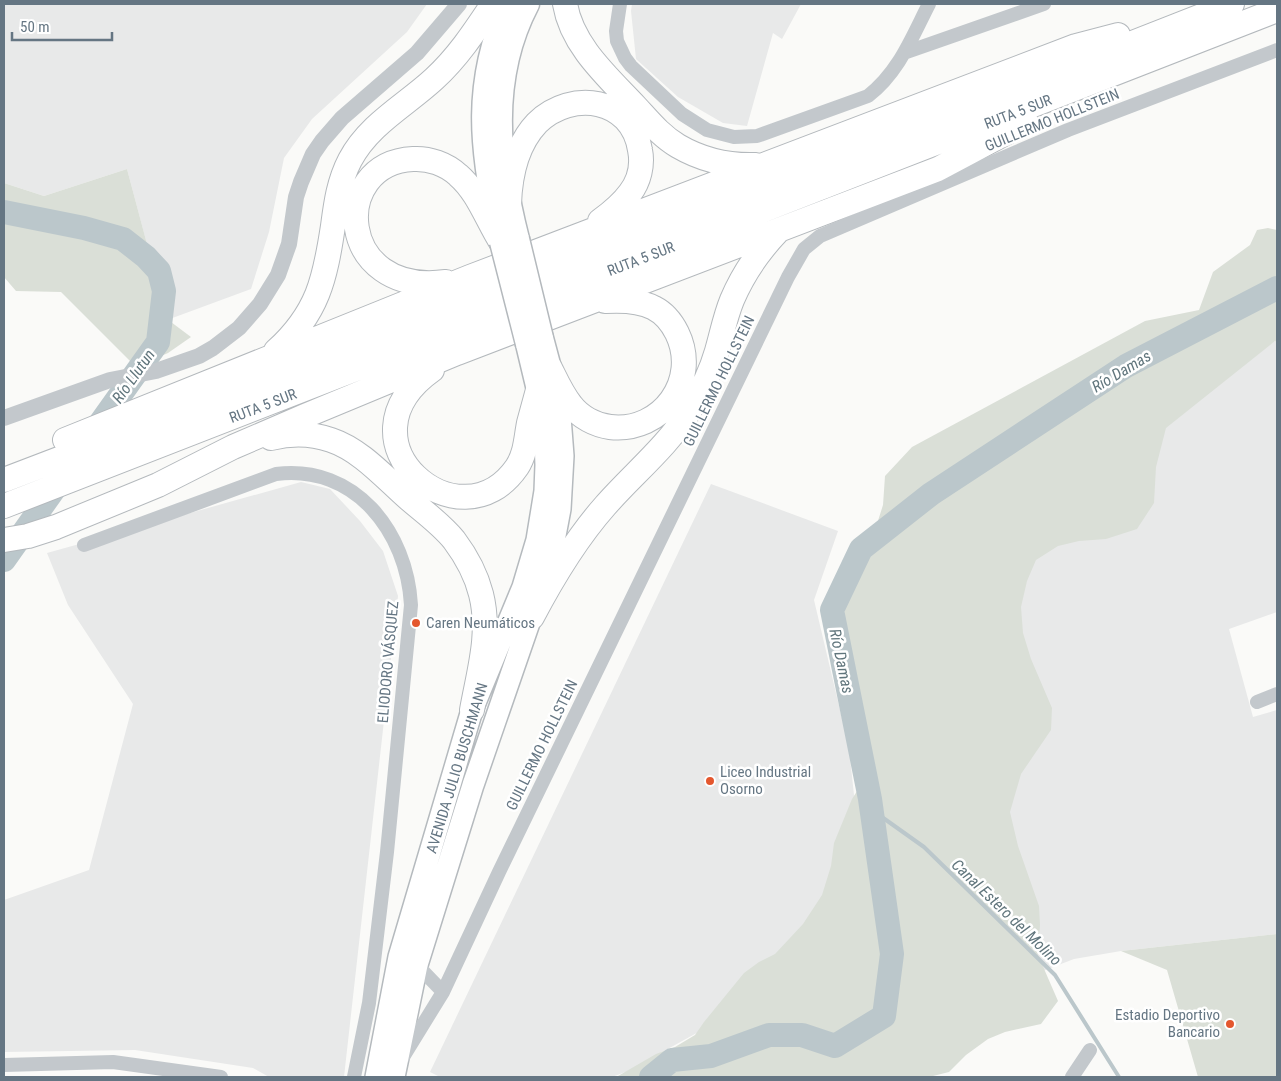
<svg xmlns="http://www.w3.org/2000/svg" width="1281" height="1081" viewBox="0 0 1281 1081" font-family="'Roboto Condensed',sans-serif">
<rect width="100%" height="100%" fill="#fafaf8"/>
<path fill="#e8e9e9" d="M5,4H427L407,32L312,119L284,158L269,232L251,289L167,320L127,169L44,196L4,183V16L5,14Z
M632,4H801L782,39L773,33L747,126L723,123L678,97L636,59L631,11Z
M1275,341L1277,343V612L1229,629L1253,717L1277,710V934L1121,951L1074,959L921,1018L880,583Z
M301,482L330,489L360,521L383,551L398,596L344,1077H269L253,1068L135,1050L4,1052V900L89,870L133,704L68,605L47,553Z
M711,484L838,531L814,600L849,748L856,814L825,913L740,1009L628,1071L612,1077H440L430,1072Z"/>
<path fill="#dadfd7" d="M127,169L167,319L191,337L168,353L136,367L61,292L16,291L4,277V183L44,196Z
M1268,228L1277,230V343L1275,341L1166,428L1156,467L1154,503L1137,529L1106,539L1079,541L1058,546L1036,560L1027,581L1021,607L1023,633L1031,659L1052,708L1051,730L1021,774L1010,812L1018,846L1039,906L1040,925L1038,955L1058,1001L1041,1024L1005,1032L988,1039L966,1055L949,1072L929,1077H617L618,1076L656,1054L675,1047L695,1035L704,1022L744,973L759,962L775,954L803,924L822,895L831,866L834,843L852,799L863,782L867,767L858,719L847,690L842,668V641L845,600L851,573L860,548L877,524L883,505L885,476L912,447L1145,321L1199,310L1213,272L1250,245L1257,230Z
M1277,934V1077H1198L1167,970L1121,951Z"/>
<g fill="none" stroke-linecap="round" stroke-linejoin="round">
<path stroke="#bbc7cb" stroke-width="4" d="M872,810L924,847L1055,975L1119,1077"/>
<path stroke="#bbc7cb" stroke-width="24" d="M4,212L84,228L123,239L146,257L159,271L164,291L158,342L91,436
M4,560L62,478
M651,1077L672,1060L711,1056L769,1035H802L835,1046L884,1016L892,954L870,799L832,610L861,549L931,494L1126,366L1277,288"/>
<g stroke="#b5babe" stroke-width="24">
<path id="primary" d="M376,1077L399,957L472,710L523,587L537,540L545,491L546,465L545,440L538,390
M394,1077L417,965L473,785L550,562L560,509L563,456L559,404L554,383"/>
</g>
<g stroke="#b4b9bd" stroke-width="25">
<path id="trunk" d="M498,230C480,148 473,82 508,4
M518,239C498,161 489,78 528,4
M542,338L550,368
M527,344L538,390"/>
</g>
<g stroke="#b4b9bd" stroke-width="26">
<path id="motorway" d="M565,4C572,46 608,77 636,107C649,121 661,136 678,146C702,160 728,166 756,165
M509,204C510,176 517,144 537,123C572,89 632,98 640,150C643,165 639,181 630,193C622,204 611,213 600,221
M446,282C336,297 329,163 413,159C429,158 446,164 458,175C478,192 487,220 501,242
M276,351C318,313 325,279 333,226C336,203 339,181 350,160C369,124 406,105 434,79C458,57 475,31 493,4
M550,368C556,380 562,394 571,405C580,417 595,425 610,427C662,433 700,380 677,333C672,323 664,313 654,308C639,300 621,300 605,301
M432,370C332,441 460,550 517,467C526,453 526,438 529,423C532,412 535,401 538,390
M271,438C291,433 311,433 331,440C361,450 385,478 409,499C424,512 441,524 454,540C466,556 476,574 481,594C491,633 479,671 472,710
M65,440L470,277L1076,46L1118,35
M4,480L525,281L1232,4
M4,506L1277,10
M4,540L28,536L56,527L158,485L233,447L305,416L457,353L938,169L1026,122
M532,617C553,577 575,540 605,506C633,474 667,447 690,410C701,392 711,372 717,351C722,334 725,317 732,300C743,274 758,252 778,231"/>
</g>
<path stroke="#c3c8cc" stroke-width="14" d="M620,4L616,31L617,41L625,58L631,66L682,114L707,130L734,137L757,136L868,96C899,72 912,37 929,4
M904,53L1044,4
M84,545L276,474C355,464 407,532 411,605L387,852L369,1003L354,1077
M1257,702L1277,694
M417,965L443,992
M403,1057L443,992L499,872L788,277L804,249L820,236L1068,130L1277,50
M4,1065L113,1062L221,1077
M1072,1077L1090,1050"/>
<path stroke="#c3c8cc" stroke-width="16" d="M4,418L110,380L156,371L199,356L213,348L239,328L260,304L278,275L289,244L296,197L301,182L313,154L322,141L342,118L417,53L459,4"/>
<use href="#primary" stroke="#fff" stroke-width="21"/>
<use href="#trunk" stroke="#fff" stroke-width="22"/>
<use href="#motorway" stroke="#fff" stroke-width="24"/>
<g stroke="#b4b9bd" stroke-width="25" stroke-linecap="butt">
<path id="trunk-bridge" d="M518,239L542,338
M501,242L527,344"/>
</g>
<use href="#trunk-bridge" stroke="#fff" stroke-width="22"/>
</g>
<g fill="#e4572e" stroke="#fff" stroke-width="2">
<circle cx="416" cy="623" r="5"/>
<circle cx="710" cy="781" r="5"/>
<circle cx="1230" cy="1024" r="5"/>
</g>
<g text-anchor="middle" stroke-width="5" stroke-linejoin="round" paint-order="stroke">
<g font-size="15" fill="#657683" stroke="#fff">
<text transform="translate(1018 112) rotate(-21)" y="5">RUTA 5 SUR</text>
<text transform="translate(1052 120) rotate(-22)" y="5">GUILLERMO HOLLSTEIN</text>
<text transform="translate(641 259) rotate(-21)" y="5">RUTA 5 SUR</text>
<text transform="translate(719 381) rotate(-64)" y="5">GUILLERMO HOLLSTEIN</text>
<text transform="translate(263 406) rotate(-21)" y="5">RUTA 5 SUR</text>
<text transform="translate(388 662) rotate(-85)" y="5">ELIODORO VÁSQUEZ</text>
<text transform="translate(542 745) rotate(-64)" y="5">GUILLERMO HOLLSTEIN</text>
<text transform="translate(457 768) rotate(-73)" y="5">AVENIDA JULIO BUSCHMANN</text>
</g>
<g font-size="15" fill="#657683" stroke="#fff" text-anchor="start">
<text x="426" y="628">Caren Neumáticos</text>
<text x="720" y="777">Liceo Industrial<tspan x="720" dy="17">Osorno</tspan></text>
<text x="1220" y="1020" text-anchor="end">Estadio Deportivo<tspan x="1220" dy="17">Bancario</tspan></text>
</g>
<g font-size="16" font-style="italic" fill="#60757c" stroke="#fff">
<text transform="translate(1121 371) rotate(-31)" y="6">Río Damas</text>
<text transform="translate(133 376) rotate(-55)" y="6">Río Llutun</text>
<text transform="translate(842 661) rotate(78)" y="6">Río Damas</text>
<text transform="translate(1007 912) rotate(44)" y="6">Canal Estero del Molino</text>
</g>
</g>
<rect width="1281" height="1081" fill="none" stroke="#657683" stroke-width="10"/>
<path d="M12 32v8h100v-8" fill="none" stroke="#657683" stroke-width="2.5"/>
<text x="20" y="32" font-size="15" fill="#657683" stroke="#ffffff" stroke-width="4" paint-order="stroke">50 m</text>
</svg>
